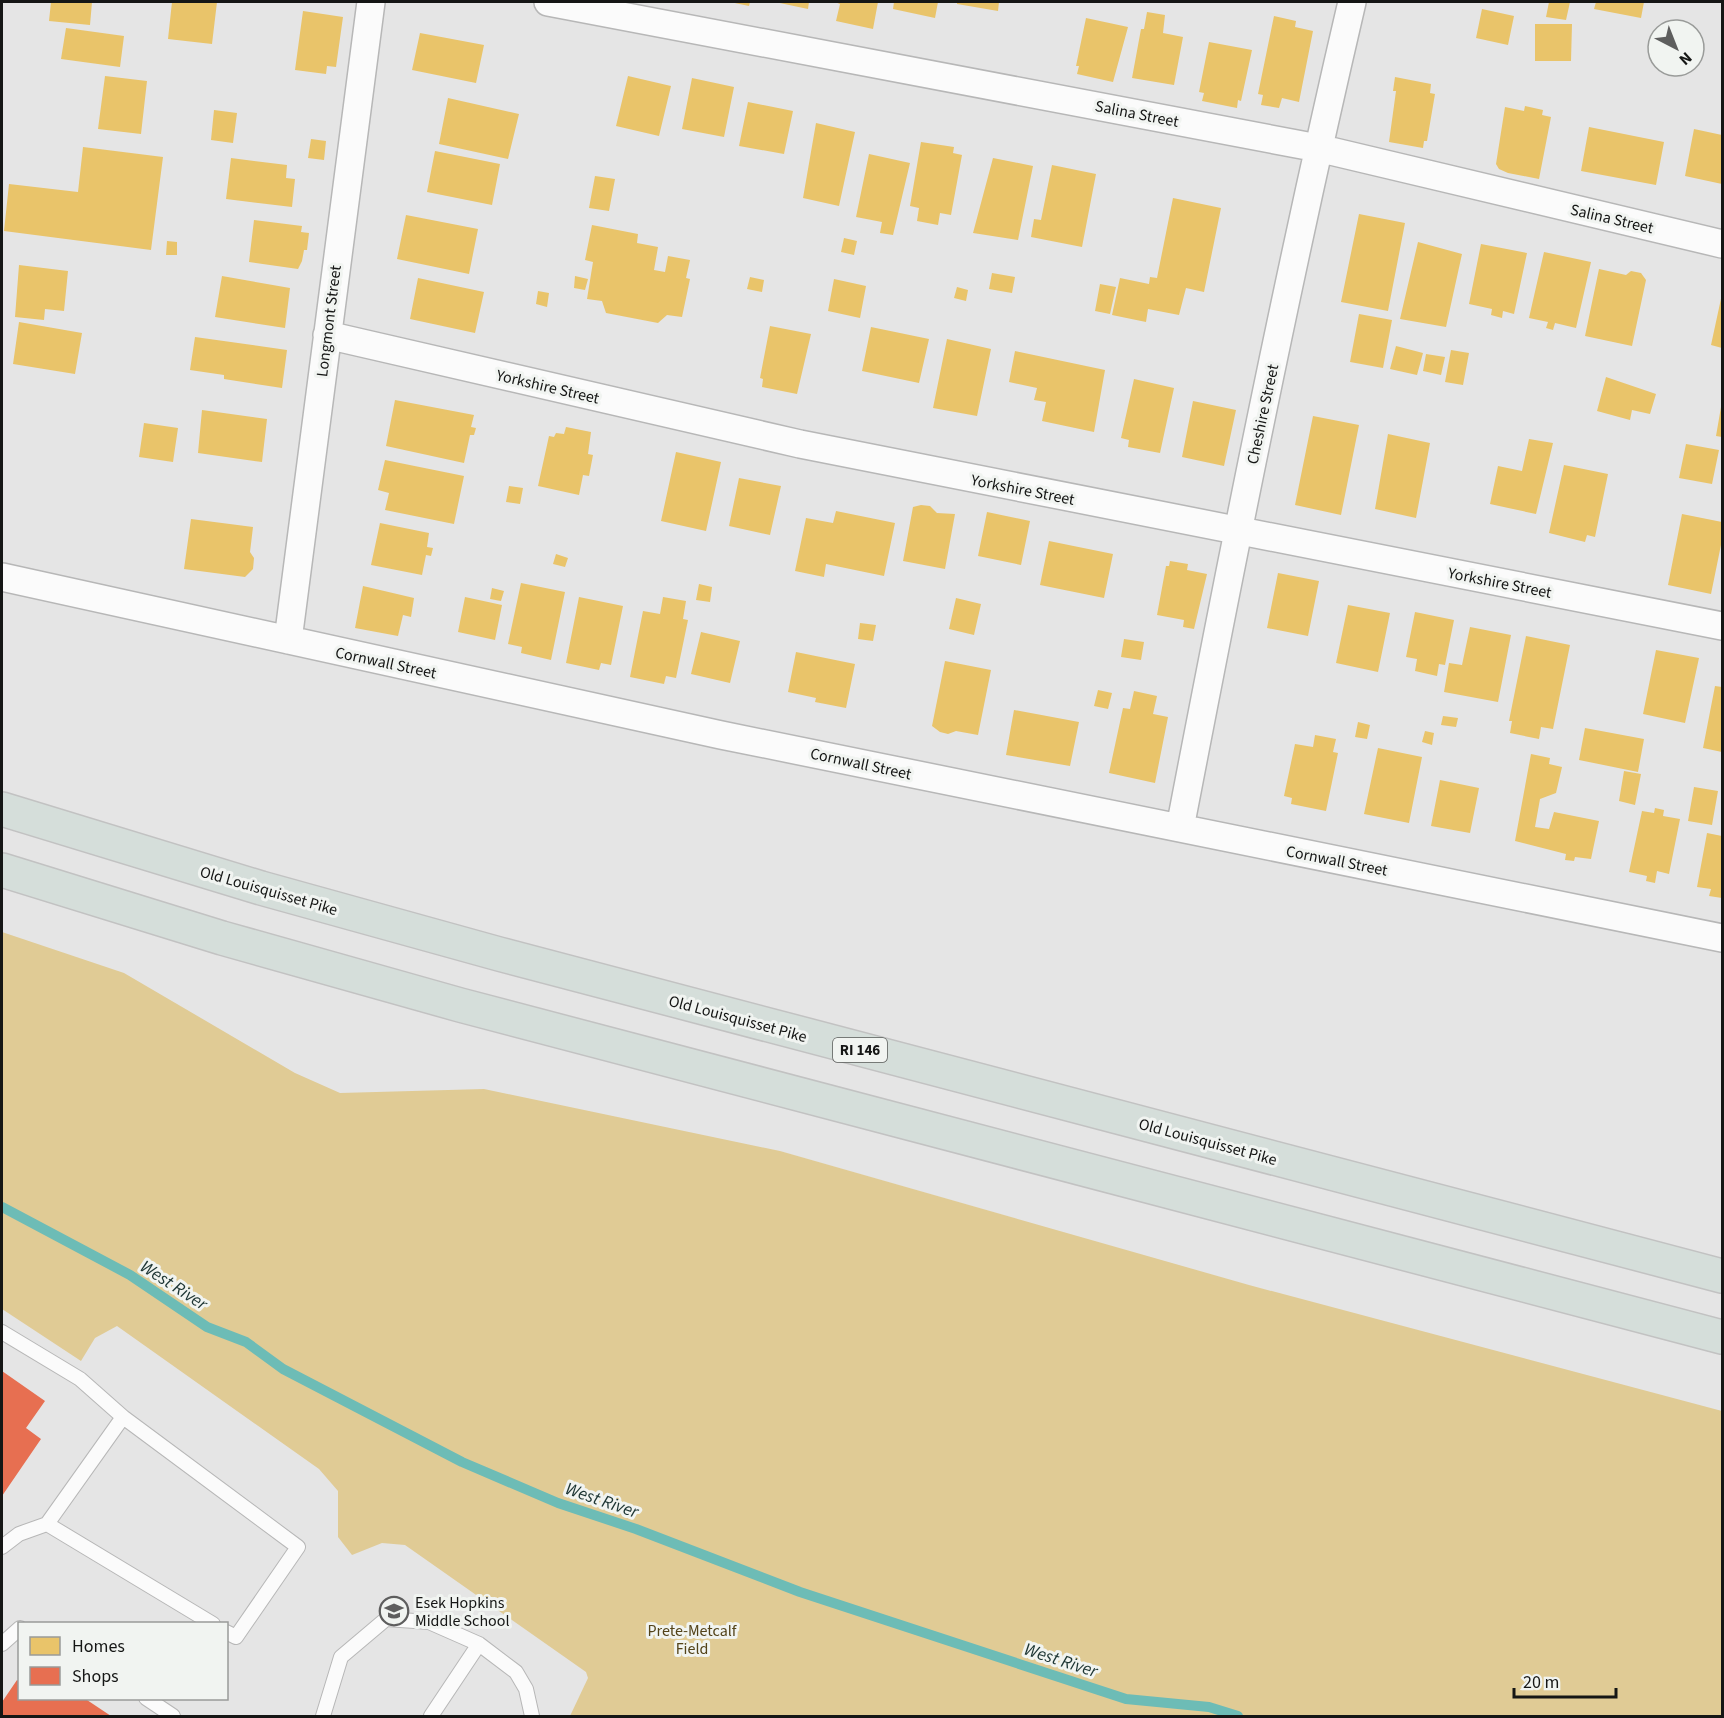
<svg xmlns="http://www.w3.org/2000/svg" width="1724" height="1718" viewBox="0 0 1724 1718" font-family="'Source Sans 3',sans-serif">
<rect width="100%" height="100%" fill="#e5e5e5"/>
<path fill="#e0cb95" d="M2,932L124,973L295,1073L340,1093L484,1089L780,1151L1249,1285L1722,1411V1716H570L588,1678L586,1672L405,1545L382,1543L352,1555L338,1537V1491L319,1469L117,1326L95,1338L81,1361L2,1309Z"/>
<path fill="#e9c46a" d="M51,2H92L90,25L49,21Z
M172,2H217L212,44L168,39Z
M730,2H750L749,6Z
M775,2H809L808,9Z
M835,2H878L873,29L836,21L840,4Z
M894,2H938L935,18L893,9Z
M957,2H999L998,11L957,4Z
M1549,2H1570L1566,20L1546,17Z
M1596,2H1644L1641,18L1594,9Z
M1482,9L1514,16L1508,45L1476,38Z
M303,11L343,17L336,67L327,66L326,74L295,70Z
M1147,12L1165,15L1163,33L1183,37L1174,85L1132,78L1141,29H1144Z
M1274,16L1296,21L1295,27L1313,31L1299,102L1282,98L1279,108L1261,105L1263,95L1258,94Z
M1086,18L1128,27L1113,82L1077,74L1079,66H1076Z
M1535,24H1572L1571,61H1535Z
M66,28L124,36L120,67L61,59Z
M420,33L484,45L476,83L412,70Z
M1209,42L1252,50L1241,101L1238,100L1237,108L1202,101L1204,93L1199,92Z
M105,76L147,81L141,134L98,129Z
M628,76L671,86L659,136L616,126Z
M1395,77L1431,84L1430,93L1435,94L1427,141H1424L1423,148L1389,142L1396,91H1393Z
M692,78L734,87L724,137L682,129Z
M448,98L519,114L508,159L439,144Z
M748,102L793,111L784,154L739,146Z
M1525,106L1543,110L1542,115L1551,117L1539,179L1508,173L1499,169L1496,164L1505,107L1524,111Z
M214,110L237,113L233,143L211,140Z
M816,123L855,132L839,206L803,198Z
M1589,127L1664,142L1656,185L1581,171Z
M1694,129L1722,135V184L1685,176Z
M311,139L326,141L324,160L308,158Z
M921,142L954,147L953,153L962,155L951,215L940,213L938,225L917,221L919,208L910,206Z
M83,147L163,157L151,250L4,231L9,184L78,192Z
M435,151L500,164L492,205L427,192Z
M869,154L910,163L893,235L880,233L882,222L856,217Z
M231,158L287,165L286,178L295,179L292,207L226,199Z
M993,158L1033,166L1018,240L973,233Z
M1052,165L1096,174L1082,247L1031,237L1034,219L1041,220Z
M595,176L615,179L609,211L589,208Z
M1173,198L1221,208L1204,292L1186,288L1179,315L1148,309L1146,322L1112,315L1120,278L1149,284L1150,277L1157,278Z
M1359,214L1405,223L1388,311L1341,302Z
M406,215L478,229L469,274L397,259Z
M254,220L302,226L301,232L309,233L307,250H304L302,261L298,269L249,262Z
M592,225L638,234L637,243L658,247L654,270L665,272L668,256L690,260L686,278L690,279L682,317L667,315L658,323L606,313L602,301L587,299L593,262L585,260Z
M844,238L857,241L854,255L841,252Z
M167,241L177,242V255H166Z
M1418,242L1462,254L1446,327L1400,319Z
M1481,244L1527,253L1514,314L1503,311L1502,318L1491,315L1492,309L1469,304Z
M1544,252L1591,262L1576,328L1555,323L1553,330L1546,328L1548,322L1529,318Z
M19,265L68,271L64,311L45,309L44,320L15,317Z
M1599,269L1626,275L1631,271L1641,273L1646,280L1632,346L1585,336Z
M992,273L1015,277L1012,293L989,289Z
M222,276L290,288L285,328L215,317Z
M575,276L588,279L585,290L574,288Z
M750,277L764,280L762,292L747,289Z
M418,278L484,292L475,333L410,319Z
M834,279L866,286L860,318L828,311Z
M1100,284L1116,287L1110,314L1095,311Z
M957,287L968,290L966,301L954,298Z
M538,291L549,293L547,307L536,304Z
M1722,294V348L1711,345Z
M1359,314L1392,320L1383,368L1350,362Z
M19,322L82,333L75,374L13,364Z
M770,326L811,334L797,394L762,387L763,379L760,378Z
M871,327L929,339L919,383L862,371Z
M195,337L287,350L282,388L224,379V375L190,370Z
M947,339L991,349L977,416L933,408Z
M1396,346L1423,353L1417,375L1390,369Z
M1451,350L1469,353L1463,385L1445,382Z
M1015,351L1105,370L1094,432L1042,421L1046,402L1034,400L1037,388L1009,382Z
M1426,354L1445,357L1441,375L1423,371Z
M1606,377L1656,394L1650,414L1632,410L1630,420L1597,411Z
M1134,379L1174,388L1160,453L1128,447L1129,440L1121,438Z
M395,400L474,415L471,427L476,428L474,435H470L464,463L386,446Z
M1193,401L1236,410L1224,466L1182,457Z
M1721,407H1722V437L1716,436Z
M202,410L267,419L262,462L198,453Z
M1313,416L1359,425L1341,515L1295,505Z
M144,423L178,428L173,462L139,457Z
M566,427L591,432L588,454L593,455L589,476L583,475L579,495L538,486L549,436L554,437L556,433L564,434Z
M1388,434L1430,443L1416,518L1375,509Z
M1529,439L1553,443L1536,514L1490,504L1498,466L1522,471Z
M1686,444L1719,450L1712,484L1679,478Z
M676,452L721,462L706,531L661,521Z
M385,460L464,476L454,524L385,510L389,493L378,490Z
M1564,465L1608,474L1595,537L1587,535L1585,542L1549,533Z
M739,478L781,486L770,535L729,526Z
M509,486L523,488L520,504L506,502Z
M921,505L930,506L937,513L955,514L945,569L903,561L913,507Z
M836,511L895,523L884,576L826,564L824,577L795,571L806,518L833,523Z
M987,512L1030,521L1021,565L978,556Z
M1682,514L1722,522V540L1711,594L1668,585Z
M191,519L253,527L250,552L254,558L253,569L245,577L184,569Z
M380,523L429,533L427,547L433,548L431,556L426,555L422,575L371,565Z
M1049,541L1113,554L1104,598L1040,585Z
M556,554L568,558L565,567L553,564Z
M1170,561L1188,564L1187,570L1207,574L1194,629L1183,627L1184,620L1157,615L1166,566H1169Z
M1278,573L1319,581L1308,636L1267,628Z
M521,583L565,592L551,660L521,653L522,647L508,644Z
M699,584L712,587L710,602L696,600Z
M363,586L414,598L411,617L403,615L398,636L355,628Z
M492,588L504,591L501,601L490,599Z
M465,597L502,605L495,640L458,632Z
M579,597L623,606L611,665L601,663L599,670L566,663Z
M663,597L686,601L683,619L688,620L676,678L666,676L664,684L630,677L643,611L660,614Z
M956,598L981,604L974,635L949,629Z
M1348,605L1390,613L1378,672L1336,663Z
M1415,612L1454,620L1445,665L1439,664L1437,676L1415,671L1417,659L1406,657Z
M860,623L876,625L873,641L858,639Z
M1470,627L1511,635L1498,702L1444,692L1449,663L1462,665Z
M701,632L740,641L730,683L691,674Z
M1526,636L1570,645L1553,729L1541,727L1539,739L1510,733L1512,721H1509Z
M1124,639L1144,642L1141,660L1121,657Z
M1656,650L1699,658L1685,723L1643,714Z
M796,652L855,664L846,708L815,702L816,698L788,692Z
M945,661L991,670L978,735L956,731L948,734L940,732L932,726Z
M1715,686L1722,687V752L1703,748Z
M1098,690L1112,693L1108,709L1094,706Z
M1134,691L1157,696L1153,714L1168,717L1155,783L1109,773L1123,708L1130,709Z
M1014,710L1079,722L1070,766L1006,755Z
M1443,716L1458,718L1456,727L1441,725Z
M1358,722L1370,725L1367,739L1355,737Z
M1585,728L1644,739L1638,772L1579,760Z
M1425,731L1434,733L1432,745L1422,742Z
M1315,735L1336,739L1333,752L1338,753L1326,811L1291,804L1292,798L1284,796L1295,744L1313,747Z
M1378,748L1422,757L1409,823L1364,814Z
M1531,754L1550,758L1549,764L1562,767L1556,793L1540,799L1535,827L1549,829L1554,812L1599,821L1591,859L1575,857L1574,861L1565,860L1566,854L1515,841Z
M1624,771L1641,774L1635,805L1619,801Z
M1440,780L1479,788L1470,833L1431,826Z
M1694,787L1718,791L1712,825L1688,821Z
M1655,808L1664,810L1663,816L1680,819L1669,874L1657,871L1655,883L1646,881L1647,876L1629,872L1642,811L1654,813Z
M1707,833L1722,836V898L1709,896L1711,889L1697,887Z"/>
<path fill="#e76f51" d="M2,1371L45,1401L26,1428L41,1439L2,1496Z
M17,1680L20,1682V1698H84L111,1716H2V1702Z"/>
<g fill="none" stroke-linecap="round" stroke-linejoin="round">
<path stroke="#6dbcb6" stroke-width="10" d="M2,1207L130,1275L207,1327L246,1342L283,1369L462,1462L558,1503L636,1529L800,1592L1126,1699L1209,1707L1238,1716"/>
<g stroke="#b7b7b7" stroke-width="16">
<path id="service" d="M2,1332L80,1379L123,1417
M47,1524L213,1624
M2,1547L19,1534L47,1524L123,1417L298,1547L236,1637L226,1632
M2,1644L20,1628
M146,1698L173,1716
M323,1716L341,1657L386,1619L429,1622L479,1644L516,1672L526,1689L532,1716
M431,1716L479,1644"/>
</g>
<g stroke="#b7b7b7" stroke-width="30">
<path id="minor" d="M548,2L1318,148L1722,244
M327,335L800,444L1722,626
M2,577L721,735L1722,938
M288,640L371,2
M1180,828C1233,552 1288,276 1352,2"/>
</g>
<g stroke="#c2c2c2" stroke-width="36">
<path id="motorway" d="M2,809L261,888L499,954L1722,1276
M2,870L222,938L460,1005L1722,1337"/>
</g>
<use href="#service" stroke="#fbfbfb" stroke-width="14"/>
<use href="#minor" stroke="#fbfbfb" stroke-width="27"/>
<use href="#motorway" stroke="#d5deda" stroke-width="33"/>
</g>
<defs>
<g id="school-ring" transform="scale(1.5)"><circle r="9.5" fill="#f1f4f1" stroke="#5e5e5e" stroke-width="1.5"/><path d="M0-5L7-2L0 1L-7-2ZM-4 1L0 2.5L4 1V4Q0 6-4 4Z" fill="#5e5e5e"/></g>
</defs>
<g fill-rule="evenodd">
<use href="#school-ring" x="394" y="1611"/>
</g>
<g text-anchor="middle" stroke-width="6" stroke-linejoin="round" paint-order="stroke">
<rect fill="#f1f4f1" stroke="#575957" stroke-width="1.5" x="833" y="1038" width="54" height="24" rx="4.5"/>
<g font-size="15" font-weight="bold" fill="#151615">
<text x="860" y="1055">RI 146</text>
</g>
<g font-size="16" fill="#151615" stroke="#f1f4f1">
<text transform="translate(1137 113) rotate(11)" y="6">Salina Street</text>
<text transform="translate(1612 218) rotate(13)" y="6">Salina Street</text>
<text transform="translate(328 321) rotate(-83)" y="6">Longmont Street</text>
<text transform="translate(548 386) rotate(13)" y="6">Yorkshire Street</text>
<text transform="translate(1262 414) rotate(-78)" y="6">Cheshire Street</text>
<text transform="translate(1023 489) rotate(11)" y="6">Yorkshire Street</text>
<text transform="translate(1500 582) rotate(11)" y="6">Yorkshire Street</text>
<text transform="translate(386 662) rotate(12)" y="6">Cornwall Street</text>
<text transform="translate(861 763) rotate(12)" y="6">Cornwall Street</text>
<text transform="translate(1337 860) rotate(11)" y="6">Cornwall Street</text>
<text transform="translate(269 890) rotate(16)" y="6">Old Louisquisset Pike</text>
<text transform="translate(738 1018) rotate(15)" y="6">Old Louisquisset Pike</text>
<text transform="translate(1208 1141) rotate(15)" y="6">Old Louisquisset Pike</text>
</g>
<g font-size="16" fill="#151615" stroke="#f1f4f1" text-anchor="start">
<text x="415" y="1608">Esek Hopkins<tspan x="415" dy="18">Middle School</tspan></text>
</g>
<g font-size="16" fill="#534319" stroke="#f1f4f1">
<text x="692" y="1636">Prete-Metcalf<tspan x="692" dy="18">Field</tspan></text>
</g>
<g font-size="18" font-style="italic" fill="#1c3432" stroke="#f1f4f1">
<text transform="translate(174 1285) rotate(33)" y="6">West River</text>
<text transform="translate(602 1500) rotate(19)" y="6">West River</text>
<text transform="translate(1061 1660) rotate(18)" y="6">West River</text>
</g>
</g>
<rect width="1724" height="1718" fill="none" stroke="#151615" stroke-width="6"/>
<rect x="18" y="1622" width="210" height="78" fill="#f1f4f1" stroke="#999b99" stroke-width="1.5"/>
<rect x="30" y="1637" width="30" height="18" fill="#e9c46a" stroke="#999b99" stroke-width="1.5"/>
<text x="72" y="1652" font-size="18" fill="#151615">Homes</text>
<rect x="30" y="1667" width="30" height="18" fill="#e76f51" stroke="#999b99" stroke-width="1.5"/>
<text x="72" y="1682" font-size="18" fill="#151615">Shops</text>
<g transform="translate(1676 48) rotate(138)"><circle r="28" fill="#f1f4f1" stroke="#999b99" stroke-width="1.5"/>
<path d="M0-4.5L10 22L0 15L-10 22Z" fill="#5e5e5e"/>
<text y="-9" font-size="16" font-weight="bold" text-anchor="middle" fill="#151615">N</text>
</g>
<path d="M1514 1688v9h102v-9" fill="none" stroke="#151615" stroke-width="3"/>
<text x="1523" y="1688" font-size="18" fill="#151615" stroke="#f1f4f1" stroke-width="4.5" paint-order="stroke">20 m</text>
</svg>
